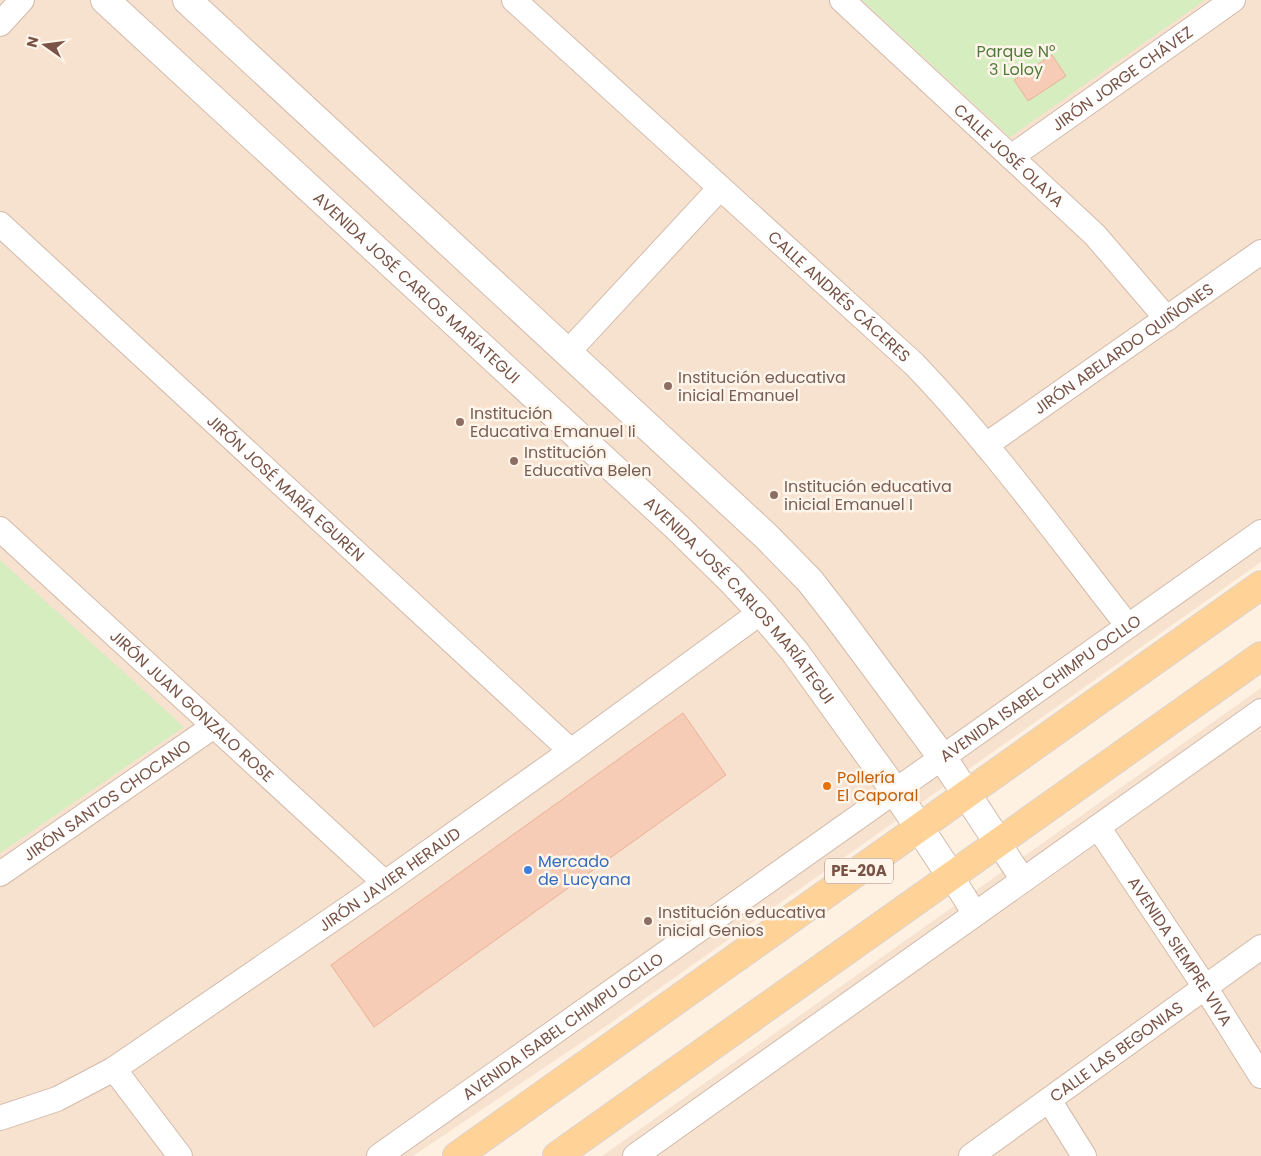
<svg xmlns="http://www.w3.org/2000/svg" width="1261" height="1156" viewBox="0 0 1261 1156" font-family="Poppins,sans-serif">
<rect width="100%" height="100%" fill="#fef1e2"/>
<path fill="#f7e2d0" d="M0,0H1261V562L612,1022L413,1156H0Z
M1261,688V1156H602Z"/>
<path fill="#d5edbf" d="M862,0H1205L1010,137Z
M0,560L184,727L0,853Z"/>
<path fill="#f7ccb7" stroke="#ebb096" d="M1052,55L1066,76L1028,101L1014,80Z
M683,713L726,775L374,1027L331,965Z"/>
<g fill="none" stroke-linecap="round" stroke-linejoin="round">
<g stroke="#d3baaa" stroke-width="26">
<g id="minor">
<path id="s1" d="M514,0L914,364C992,445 1058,537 1128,626"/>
<path id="s2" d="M842,0L1095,235L1167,319"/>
<path d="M0,24L22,0"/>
<path id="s3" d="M1011,157L1233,0"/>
<path id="s4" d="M0,224L571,751"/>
<path d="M568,352L720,188"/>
<path id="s5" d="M986,445L1261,252"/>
<path id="s6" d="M0,529L385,883"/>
<path id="s7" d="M1098,827L1205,987L1261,1076"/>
<path d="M998,842L1023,880"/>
<path id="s8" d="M0,874L214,726"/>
<path d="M951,876L975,914"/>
<path d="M114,1069L180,1156"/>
<path d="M1049,1100L1084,1156"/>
<path id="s9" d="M0,1118L57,1099L114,1069L385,883L571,751L761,612"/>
<path id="s10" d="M379,1156L1261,532"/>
<path d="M635,1156L1261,711"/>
<path id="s11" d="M971,1156L1261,947"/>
</g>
</g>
<g stroke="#d3baaa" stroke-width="30">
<g id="tertiary">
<path id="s12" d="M105,0L677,527L730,579L761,612L795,652L895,791L951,876"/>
<path d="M187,0L767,537L810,581L838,617L942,757L998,842"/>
</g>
</g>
<g stroke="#dcd3cf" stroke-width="30">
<path id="primary" d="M457,1156L1261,585
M557,1156L1261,656"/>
</g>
<use href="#minor" stroke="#fff" stroke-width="24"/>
<use href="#tertiary" stroke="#fff" stroke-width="28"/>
<use href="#primary" stroke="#ffd298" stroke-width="28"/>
</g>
<g fill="#8d6e63" stroke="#fff5ea" stroke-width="2">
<circle cx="668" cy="386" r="5"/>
<circle cx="460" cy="422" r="5"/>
<circle cx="514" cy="461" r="5"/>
<circle cx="774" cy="495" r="5"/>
<circle cx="648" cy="921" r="5"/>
</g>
<circle fill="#e8710a" stroke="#fff5ea" stroke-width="2" cx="827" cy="786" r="5"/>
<circle fill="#3f7fe0" stroke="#fff5ea" stroke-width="2" cx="528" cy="870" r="5"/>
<g text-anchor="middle" stroke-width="5" stroke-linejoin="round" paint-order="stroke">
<rect fill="#fff5ea" stroke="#a18477" stroke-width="1" x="825" y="858.5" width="68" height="25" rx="4"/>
<g font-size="15" font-weight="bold" fill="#795446">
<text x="859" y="876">PE-20A</text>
</g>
<g font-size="16" fill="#517a3a" stroke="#fff5ea">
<text x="1016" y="57">Parque N°<tspan x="1016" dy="18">3 Loloy</tspan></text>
</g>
<g font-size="16" fill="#795446" stroke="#fff5ea">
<text dy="6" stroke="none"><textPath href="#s3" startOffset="136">JIRÓN JORGE CHÁVEZ</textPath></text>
<text dy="6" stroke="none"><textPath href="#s2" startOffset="228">CALLE JOSÉ OLAYA</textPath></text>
<text dy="6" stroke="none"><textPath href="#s12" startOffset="424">AVENIDA JOSÉ CARLOS MARÍATEGUI</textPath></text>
<text dy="6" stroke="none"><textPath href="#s1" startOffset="440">CALLE ANDRÉS CÁCERES</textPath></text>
<text dy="6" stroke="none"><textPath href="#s5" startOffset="168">JIRÓN ABELARDO QUIÑONES</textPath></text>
<text dy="6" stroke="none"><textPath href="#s4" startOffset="389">JIRÓN JOSÉ MARÍA EGUREN</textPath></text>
<text dy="6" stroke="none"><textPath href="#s12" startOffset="874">AVENIDA JOSÉ CARLOS MARÍATEGUI</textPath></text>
<text dy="6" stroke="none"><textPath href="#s10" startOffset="810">AVENIDA ISABEL CHIMPU OCLLO</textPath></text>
<text dy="6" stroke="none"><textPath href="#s6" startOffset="261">JIRÓN JUAN GONZALO ROSE</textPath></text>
<text dy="6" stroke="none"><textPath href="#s8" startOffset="130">JIRÓN SANTOS CHOCANO</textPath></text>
<text dy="6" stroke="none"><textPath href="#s9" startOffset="459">JIRÓN JAVIER HERAUD</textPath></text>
<text dy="6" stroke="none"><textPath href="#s7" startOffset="149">AVENIDA SIEMPRE VIVA</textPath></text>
<text dy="6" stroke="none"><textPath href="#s10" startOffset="225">AVENIDA ISABEL CHIMPU OCLLO</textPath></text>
<text dy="6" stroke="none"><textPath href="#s11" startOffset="179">CALLE LAS BEGONIAS</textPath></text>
</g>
<g font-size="16" fill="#785e54" stroke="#fff5ea" text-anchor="start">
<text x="678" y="383">Institución educativa<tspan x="678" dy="18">inicial Emanuel</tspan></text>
<text x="470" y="419">Institución<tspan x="470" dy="18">Educativa Emanuel Ii</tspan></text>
<text x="524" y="458">Institución<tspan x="524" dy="18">Educativa Belen</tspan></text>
<text x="784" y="492">Institución educativa<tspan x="784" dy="18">inicial Emanuel I</tspan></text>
<text x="658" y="918">Institución educativa<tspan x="658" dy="18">inicial Genios</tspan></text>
</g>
<g font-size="16" fill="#c56008" stroke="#fff5ea" text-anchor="start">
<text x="837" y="783">Pollería<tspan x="837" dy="18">El Caporal</tspan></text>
</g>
<g font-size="16" fill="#366cbe" stroke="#fff5ea" text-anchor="start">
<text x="538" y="867">Mercado<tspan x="538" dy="18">de Lucyana</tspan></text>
</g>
</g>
<g transform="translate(45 45) rotate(284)" stroke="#fff5ea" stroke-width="4" paint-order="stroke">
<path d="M0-4L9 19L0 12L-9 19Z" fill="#795446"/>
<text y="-8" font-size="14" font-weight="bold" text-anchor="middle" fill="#795446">N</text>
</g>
</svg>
